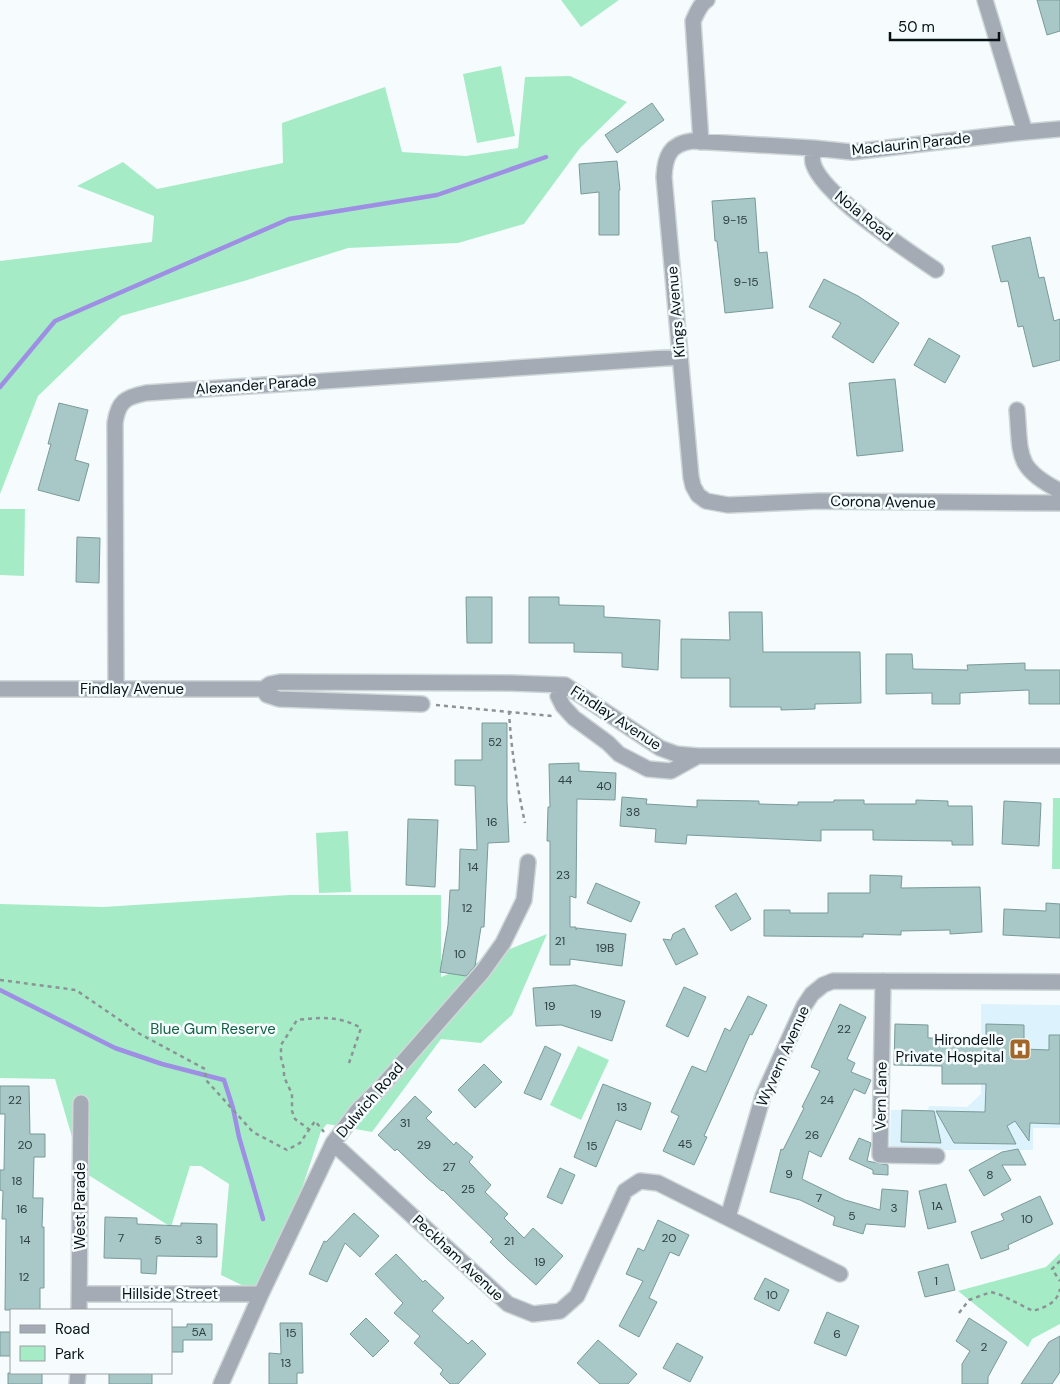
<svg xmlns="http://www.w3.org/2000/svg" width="1060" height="1384" viewBox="0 0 1060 1384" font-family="'DM Sans',sans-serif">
<rect width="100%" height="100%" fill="#f6fcfe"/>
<path fill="#dcf2fc" d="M981,1004L1060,1005V1128H1033V1150H892L890,1145L891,1110H928L929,1106L967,1107L981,1094Z"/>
<path fill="#a5ecc6" d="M561,0H619L581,27Z
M501,66L515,136L477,143L463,74Z
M570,76L627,102L580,148L524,224L458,243L348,248L244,281L121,316L38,396L0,494V261L152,242L154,216L77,186L123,162L157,189L283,163L282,123L385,87L402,152L466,156L518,148L525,77Z
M0,509H25L24,576L0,575Z
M1053,798H1060V869H1052Z
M348,831L351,892L319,893L316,833Z
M289,895H441V977L547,934L512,1015L481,1043L441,1039L372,1132L327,1124L321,1131L266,1297L221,1275L229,1184L201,1166H190L171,1227L82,1171L55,1079L0,1078V904L103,907Z
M578,1046L609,1060L581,1120L550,1105Z
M1060,1253V1324L1032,1339L1028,1347L958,1291L1046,1267Z"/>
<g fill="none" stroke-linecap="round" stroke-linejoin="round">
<path stroke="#9e8fe4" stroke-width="4.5" d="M0,387L55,321L289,219L437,195L546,157
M0,990L115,1048L162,1064L224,1080L233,1108L239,1137L263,1219"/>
</g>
<path fill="#a7c8c7" stroke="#7a9a99" d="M1037,0H1060V31L1047,35Z
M652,103L664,120L617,153L605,135Z
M617,161L620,190H619V235H599V192L581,194L579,164Z
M755,198L759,253L767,252L773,308L725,313L717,241H715L712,201Z
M1030,237L1039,278L1044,277L1054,321L1060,319V360L1033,367L1023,326L1018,327L1008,281L1001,282L992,246Z
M824,279L858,296L899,323L873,363L832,337L841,323L809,307Z
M929,338L960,356L945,383L914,365Z
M895,379L903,451L857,456L849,383Z
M59,403L88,410L75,460L89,464L79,501L38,490L51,444H48Z
M77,537L100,538L99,583L76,582Z
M466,597H492V643H467Z
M529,597H559V605L604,606V617L660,620L658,670L622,667V653L574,652V643H529Z
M729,612H762L763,652H860L861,703L815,704V709L781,710V707H730V678H681V639L730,640Z
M886,654H912L913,669L968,670L967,665L1025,663V670H1060V704H1029V690L960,693V704H932V693L886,694Z
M482,723H507V801L509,842L488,843L484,927H481L475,966L466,976L440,972L448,925L450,890H459L460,849L477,850L475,786L455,785V760H482Z
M579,763V771L616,773L615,800L577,799L576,898L570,896V927H576V930L577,928L626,934L622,966L570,959V965H550V841H547L548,807H550L549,764Z
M622,797L647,799L646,804L697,807V800L759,801V804L798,805V802H834V800H864V804H916V800L948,801V806H972L973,845H952V841L873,840V830H821V841L687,835L686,844L655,842L656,829L620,826Z
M1004,801L1041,803L1039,846L1002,844Z
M408,819L438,820L435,887L406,885Z
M870,875L902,876L901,888L980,887L982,932L950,934V930L901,931V935L863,934V937L764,936V910H790V913H828V893H870Z
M596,883L640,902L631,922L587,903Z
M736,893L751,919L731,931L715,906Z
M1046,903L1060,904V938L1003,935L1004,909L1046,911Z
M684,928L698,954L676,965L663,939L671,940L673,934Z
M575,985L625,1001L612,1041L561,1025L536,1026L533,988Z
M684,987L706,997L688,1037L666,1026Z
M748,996L767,1005L752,1035L750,1034L704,1136L707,1137L694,1165L663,1151L679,1116L671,1112L692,1066L706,1072L725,1028L730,1031Z
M840,1004L866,1017L847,1059L855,1063L851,1072L871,1080L865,1094L854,1089L821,1157L809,1151L802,1179L845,1200L880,1210L882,1189L908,1191L905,1227L866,1224L863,1234L833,1225L835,1217L800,1200L770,1192L781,1149L783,1150L804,1108L802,1107L820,1071L811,1067Z
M895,1024L928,1025V1038H986V1024L1024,1025V1049L1049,1050V1035H1060V1124L1030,1123L1029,1141L1015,1121L1007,1126L1016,1144L954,1143L936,1111L985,1112L986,1084H942V1066L894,1065Z
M545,1046L561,1054L541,1100L524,1093Z
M484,1064L502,1082L475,1108L458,1090Z
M603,1084L651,1103L641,1130L616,1120L596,1167L574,1157Z
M0,1086H29L30,1134H45V1157H34L33,1198H43L42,1227H44V1288H40V1310H5L6,1219H2L3,1191L0,1190V1170H4L5,1114H0Z
M415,1096L432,1112L426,1118L454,1145L456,1142L473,1157L469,1162L491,1185L485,1192L508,1214L504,1218L524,1238L533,1228L563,1256L536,1285L507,1259L490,1242L493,1239L443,1190L442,1191L426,1177L397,1149L395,1151L378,1135Z
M902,1110L934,1111L941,1143L901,1142Z
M859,1138L871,1143L867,1161L888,1165V1175L873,1174V1170L849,1159Z
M1018,1149L1026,1165H1002L1011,1180L984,1196L969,1170L1002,1152Z
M560,1168L575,1175L562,1204L547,1197Z
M946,1184L956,1222L928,1229L919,1191Z
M1040,1196L1053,1224L1008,1245L1009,1249L981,1259L971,1232L1004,1220L1001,1214Z
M354,1213L379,1236L360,1257L345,1243L327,1282L309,1274L324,1241L326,1242Z
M105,1217L137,1218V1224L181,1226V1223L217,1224V1257L157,1256L156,1274L141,1273V1259L104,1258Z
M658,1220L689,1235L679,1256L670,1252L649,1298L657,1302L639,1337L619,1326L643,1281L626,1274L638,1248L644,1251Z
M396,1254L423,1282L425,1280L444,1298L432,1311L468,1344L472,1340L486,1354L458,1384H450L440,1374L443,1370L414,1343L420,1336L394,1313L403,1303L375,1274Z
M948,1264L955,1290L925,1297L918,1272Z
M765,1278L789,1290L779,1311L754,1299Z
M827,1312L859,1326L846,1356L814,1343Z
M366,1318L389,1341L373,1357L350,1334Z
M969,1318L1007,1342L988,1377V1384H962V1364L970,1351L956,1341Z
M280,1323H302L303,1373H297V1384H269V1353L281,1354Z
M187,1324H212V1340H183V1352H171V1327H187Z
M0,1332H11V1356H0Z
M1060,1336V1372L1052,1384H1021L1049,1342Z
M598,1340L637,1374L628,1384H600L577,1363Z
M677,1343L703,1357L690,1382L663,1368Z
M8,1373H42V1384H8Z
M109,1373H152V1384H109Z"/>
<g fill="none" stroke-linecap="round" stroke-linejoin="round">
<g stroke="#d0d7d9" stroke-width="18">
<path id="minor" d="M985,0L1025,132
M1060,129L1025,132L852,152L813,148L692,141C670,144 665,156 664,177L691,477L693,486L698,495L706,501L728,505L819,501L1060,503
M701,142L693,21C697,13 700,4 707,0
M813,148C813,153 812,159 813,163C821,194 908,251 936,270
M1017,410C1021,456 1015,468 1060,491
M565,685L558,696L563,706L574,718L608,743L619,754L648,769L671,771L698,756
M0,689H263L270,684L280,682L510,683L565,685L660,748L676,754L698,756H1060
M116,689L115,423C118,402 125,397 146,393L680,357
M263,689L267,695L279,699L422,704
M883,981L880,1155L937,1156
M333,1143L508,1304L533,1314L560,1311L577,1296L625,1191L640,1181L658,1183L840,1274
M728,1217L763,1096L804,1006L812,994L823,985L833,981L1060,982
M79,1294H261
M79,1310L81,1103
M77,1384L78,1373
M221,1384L261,1294L333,1143L358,1110L384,1084L483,971L503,943L524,900L528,862"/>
</g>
<path stroke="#8b9396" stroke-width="2.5" stroke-dasharray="4 4" stroke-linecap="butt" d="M436,705L552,716
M509,711C511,749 517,786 525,823
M0,980L76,990L140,1034L205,1069L206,1080L253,1132L287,1150L300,1143L315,1121L324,1132
M310,1130L295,1119L292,1111V1094L284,1077V1069L281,1058V1045L297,1020C320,1017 340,1016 361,1028L349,1063
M1060,1261L1052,1269L1060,1281
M959,1313L969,1300L991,1292L1001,1295L1033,1311C1046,1307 1057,1303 1060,1289"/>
<use href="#minor" stroke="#a5abb5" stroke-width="15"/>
</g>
<defs>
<g id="hospital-square" transform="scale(1.125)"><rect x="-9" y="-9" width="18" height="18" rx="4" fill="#a16628" stroke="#f6fcfe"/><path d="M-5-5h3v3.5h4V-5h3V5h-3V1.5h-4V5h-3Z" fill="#fff"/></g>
</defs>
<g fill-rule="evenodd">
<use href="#hospital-square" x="1020" y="1049"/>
</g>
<g text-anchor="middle" stroke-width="5" stroke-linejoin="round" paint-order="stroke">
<g font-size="12" fill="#304042">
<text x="735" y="224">9-15</text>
<text x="746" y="286">9-15</text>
<text x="495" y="746">52</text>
<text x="565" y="784">44</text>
<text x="604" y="790">40</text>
<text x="633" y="816">38</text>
<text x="492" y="826">16</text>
<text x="473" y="871">14</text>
<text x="563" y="879">23</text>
<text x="467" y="912">12</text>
<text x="560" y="945">21</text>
<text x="605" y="952">19B</text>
<text x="460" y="958">10</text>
<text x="550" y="1010">19</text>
<text x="596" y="1018">19</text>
<text x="844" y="1033">22</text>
<text x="15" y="1104">22</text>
<text x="827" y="1104">24</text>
<text x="622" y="1111">13</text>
<text x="405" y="1127">31</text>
<text x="812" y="1139">26</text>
<text x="685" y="1148">45</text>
<text x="25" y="1149">20</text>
<text x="424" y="1149">29</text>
<text x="592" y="1150">15</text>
<text x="449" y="1171">27</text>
<text x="789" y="1178">9</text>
<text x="990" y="1179">8</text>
<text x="17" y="1185">18</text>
<text x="468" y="1193">25</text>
<text x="819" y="1202">7</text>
<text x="937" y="1210">1A</text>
<text x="894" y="1212">3</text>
<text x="22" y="1213">16</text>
<text x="852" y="1220">5</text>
<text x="1027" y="1223">10</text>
<text x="121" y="1242">7</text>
<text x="669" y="1242">20</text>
<text x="25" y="1244">14</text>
<text x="158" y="1244">5</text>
<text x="199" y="1244">3</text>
<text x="509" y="1245">21</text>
<text x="540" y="1266">19</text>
<text x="24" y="1281">12</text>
<text x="936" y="1285">1</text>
<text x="772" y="1299">10</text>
<text x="199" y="1336">5A</text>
<text x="291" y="1337">15</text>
<text x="837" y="1338">6</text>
<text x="984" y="1351">2</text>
<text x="286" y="1367">13</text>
</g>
<g font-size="15" fill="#081216" stroke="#f6fcfe">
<text transform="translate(911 144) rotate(-6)" y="5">Maclaurin Parade</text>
<text transform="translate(864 216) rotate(39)" y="5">Nola Road</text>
<text transform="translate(676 312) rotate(-95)" y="5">Kings Avenue</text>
<text transform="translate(256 385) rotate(-4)" y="5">Alexander Parade</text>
<text transform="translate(883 502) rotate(1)" y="5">Corona Avenue</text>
<text x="132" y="694">Findlay Avenue</text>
<text transform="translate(616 718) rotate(33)" y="5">Findlay Avenue</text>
<text transform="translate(783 1056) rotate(-66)" y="5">Wyvern Avenue</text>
<text transform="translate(881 1096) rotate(-89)" y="5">Vern Lane</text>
<text transform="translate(370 1100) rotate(-49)" y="5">Dulwich Road</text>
<text transform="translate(80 1206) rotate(-90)" y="5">West Parade</text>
<text transform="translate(458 1258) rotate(43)" y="5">Peckham Avenue</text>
<text x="170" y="1299">Hillside Street</text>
</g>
<g font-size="15" fill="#136343" stroke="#f6fcfe">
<text x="213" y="1034">Blue Gum Reserve</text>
</g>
<g font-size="15" fill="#081216" stroke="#f6fcfe" text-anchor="end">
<text x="1004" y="1045">Hirondelle<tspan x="1004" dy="17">Private Hospital</tspan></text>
</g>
</g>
<rect x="10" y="1309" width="162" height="65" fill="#f6fcfe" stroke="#979ea1"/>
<rect x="20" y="1325" width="25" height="8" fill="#a5abb5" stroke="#979ea1"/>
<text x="55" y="1334" font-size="15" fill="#081216">Road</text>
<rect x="20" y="1346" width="25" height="15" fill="#a5ecc6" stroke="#979ea1"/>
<text x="55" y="1359" font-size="15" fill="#081216">Park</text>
<path d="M890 32v8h109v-8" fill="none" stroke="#081216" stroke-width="2.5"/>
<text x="898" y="32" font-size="15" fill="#081216" stroke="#f6fcfe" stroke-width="4" paint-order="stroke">50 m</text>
</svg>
